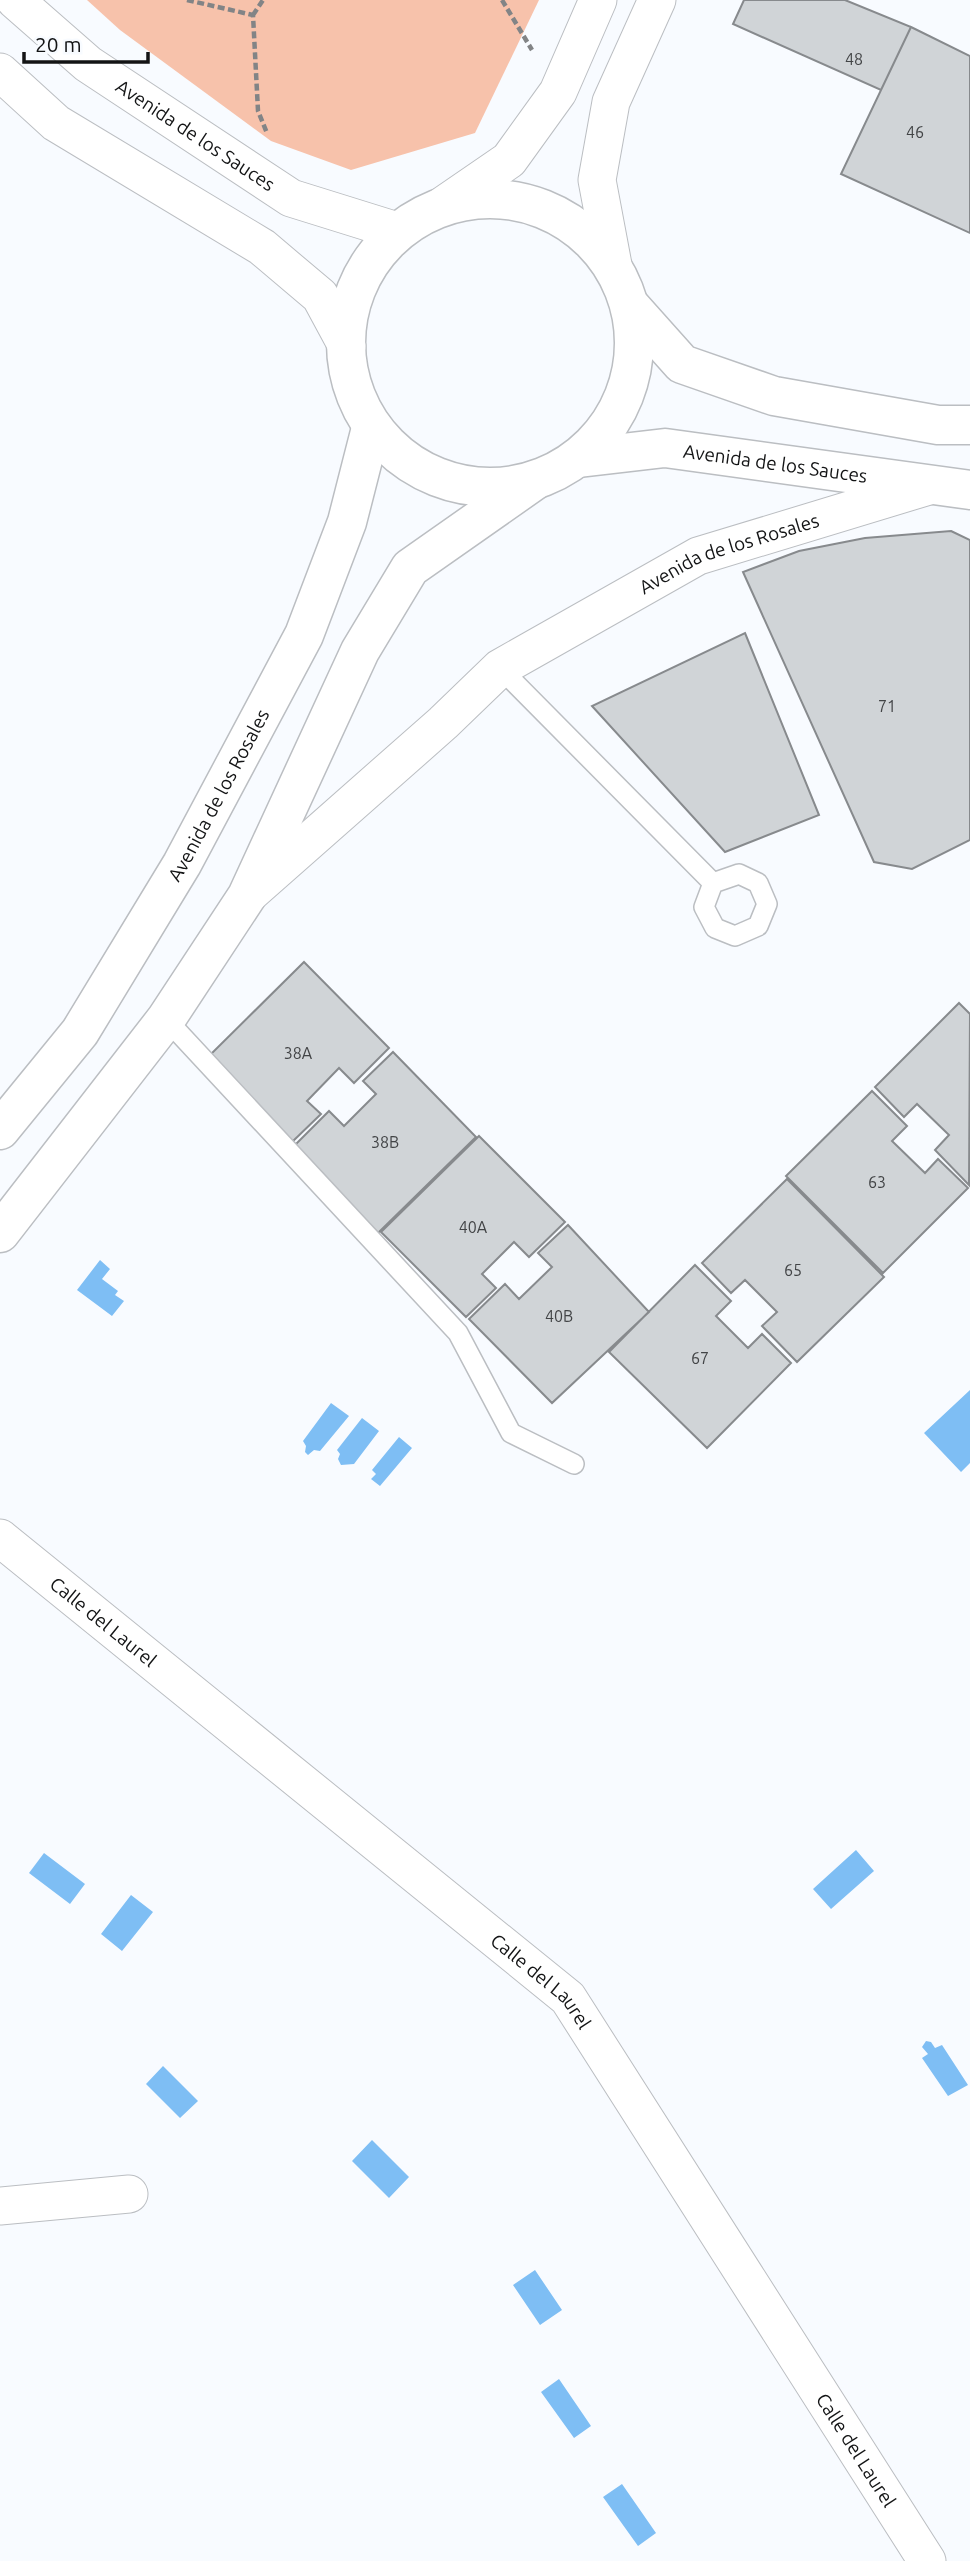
<svg xmlns="http://www.w3.org/2000/svg" width="970" height="2561" viewBox="0 0 970 2561" font-family="Ubuntu,sans-serif">
<rect width="100%" height="100%" fill="#f8fbff"/>
<path fill="#f7c2ab" d="M87,0H539L475,133L351,170L271,141L120,30Z"/>
<path fill="#7ebef4" d="M100,1260L110,1269L102,1279L118,1291L115,1295L124,1301L112,1316L77,1290Z
M970,1390V1463L961,1472L924,1433Z
M331,1403L349,1416L320,1451L314,1450L308,1455L305,1452L306,1446L303,1441Z
M362,1418L379,1431L354,1464L341,1465L338,1459L340,1454L337,1450Z
M399,1437L412,1448L380,1486L371,1479L376,1474L372,1470Z
M856,1850L874,1871L831,1909L813,1889Z
M44,1853L85,1884L70,1904L29,1873Z
M131,1895L153,1912L122,1951L101,1934Z
M926,2041L931,2042L935,2048L942,2045L968,2085L948,2096L922,2058L928,2054L922,2047Z
M163,2066L198,2101L180,2118L146,2084Z
M372,2140L409,2177L389,2198L352,2161Z
M535,2270L562,2310L540,2325L513,2285Z
M559,2379L591,2426L574,2438L541,2392Z
M622,2484L656,2533L638,2546L603,2497Z"/>
<path fill="#d0d4d7" stroke="#878a8d" stroke-width="2" d="M744,0H845L911,27L881,90L733,24Z
M911,27L970,56V233L841,174Z
M951,531L970,540V840L912,869L874,862L743,572L799,551L865,538Z
M745,633L819,815L725,852L592,706Z
M304,962L389,1048L354,1083L339,1068L307,1101L321,1114L291,1143L207,1058Z
M959,1003L970,1014L969,1185L935,1150L949,1135L917,1104L904,1117L875,1087Z
M393,1052L476,1137L378,1233L294,1146L329,1111L344,1126L376,1094L363,1081Z
M872,1091L907,1126L892,1141L925,1173L938,1159L968,1188L883,1273L786,1176Z
M479,1136L565,1222L529,1257L514,1242L482,1274L496,1288L466,1317L381,1232Z
M787,1179L884,1277L797,1362L762,1326L777,1312L745,1280L731,1293L702,1263Z
M568,1225L649,1312L552,1403L469,1319L505,1284L519,1299L552,1267L538,1253Z
M695,1265L731,1301L716,1316L748,1348L762,1334L791,1363L707,1448L609,1352Z"/>
<g fill="none" stroke-linecap="round" stroke-linejoin="round">
<g stroke="#bbbec2" stroke-width="22">
<path id="lane" d="M500,668L713,883L704,907L715,928L735,936L758,926L767,904L758,883L739,874L713,883
M166,1019L458,1333L511,1433L574,1464"/>
</g>
<g stroke="#bbbec2" stroke-width="39">
<g id="street">
<path id="s1" d="M15,0L88,64L291,198L397,231"/>
<path d="M0,72L56,123L262,247L320,296L347,346"/>
<path d="M442,206L509,160L558,92L598,0"/>
<path d="M613,265L597,180L611,102L657,0"/>
<path id="s2" d="M247,896L443,723L500,668L698,556L932,485"/>
<path id="s3" d="M0,1538L568,1998L927,2561"/>
<path d="M0,2206L129,2194"/>
</g>
</g>
<g stroke="#bbbec2" stroke-width="41">
<g id="secondary">
<circle cx="490" cy="343" r="144"/>
<path d="M632,308L682,364L774,396L938,425H970"/>
<path id="s4" d="M579,458L665,448L970,490"/>
<path id="s5" d="M0,1130L80,1032L182,864L304,635L347,522L371,428"/>
<path d="M0,1233L166,1019L247,896L360,651L410,568L534,481"/>
</g>
</g>
<path stroke="#828486" stroke-width="4.5" stroke-dasharray="7 3.5" stroke-linecap="butt" d="M187,0L253,15L258,111L267,133
M502,0L532,50
M253,15L263,0"/>
<use href="#lane" stroke="#fff" stroke-width="19"/>
<use href="#street" stroke="#fff" stroke-width="37"/>
<use href="#secondary" stroke="#fff" stroke-width="38"/>
</g>
<g text-anchor="middle" stroke-width="5" stroke-linejoin="round" paint-order="stroke">
<g font-size="16" fill="#424446">
<text x="854" y="65">48</text>
<text x="915" y="138">46</text>
<text x="887" y="712">71</text>
<text x="298" y="1059">38A</text>
<text x="385" y="1148">38B</text>
<text x="877" y="1188">63</text>
<text x="473" y="1233">40A</text>
<text x="793" y="1276">65</text>
<text x="559" y="1322">40B</text>
<text x="700" y="1364">67</text>
</g>
<g font-size="19" fill="#131415" stroke="#f8fbff">
<text dy="7" stroke="none"><textPath href="#s1" startOffset="226">Avenida de los Sauces</textPath></text>
<text dy="7" stroke="none"><textPath href="#s4" startOffset="198">Avenida de los Sauces</textPath></text>
<text dy="7" stroke="none"><textPath href="#s2" startOffset="598">Avenida de los Rosales</textPath></text>
<text dy="7" stroke="none"><textPath href="#s5" startOffset="401">Avenida de los Rosales</textPath></text>
<text dy="7" stroke="none"><textPath href="#s3" startOffset="133">Calle del Laurel</textPath></text>
<text dy="7" stroke="none"><textPath href="#s3" startOffset="700">Calle del Laurel</textPath></text>
<text dy="7" stroke="none"><textPath href="#s3" startOffset="1267">Calle del Laurel</textPath></text>
</g>
</g>
<path d="M24 52v10h124v-10" fill="none" stroke="#131415" stroke-width="3.5"/>
<text x="35" y="52" font-size="21" fill="#131415" stroke="#f8fbff" stroke-width="5" paint-order="stroke">20 m</text>
</svg>
